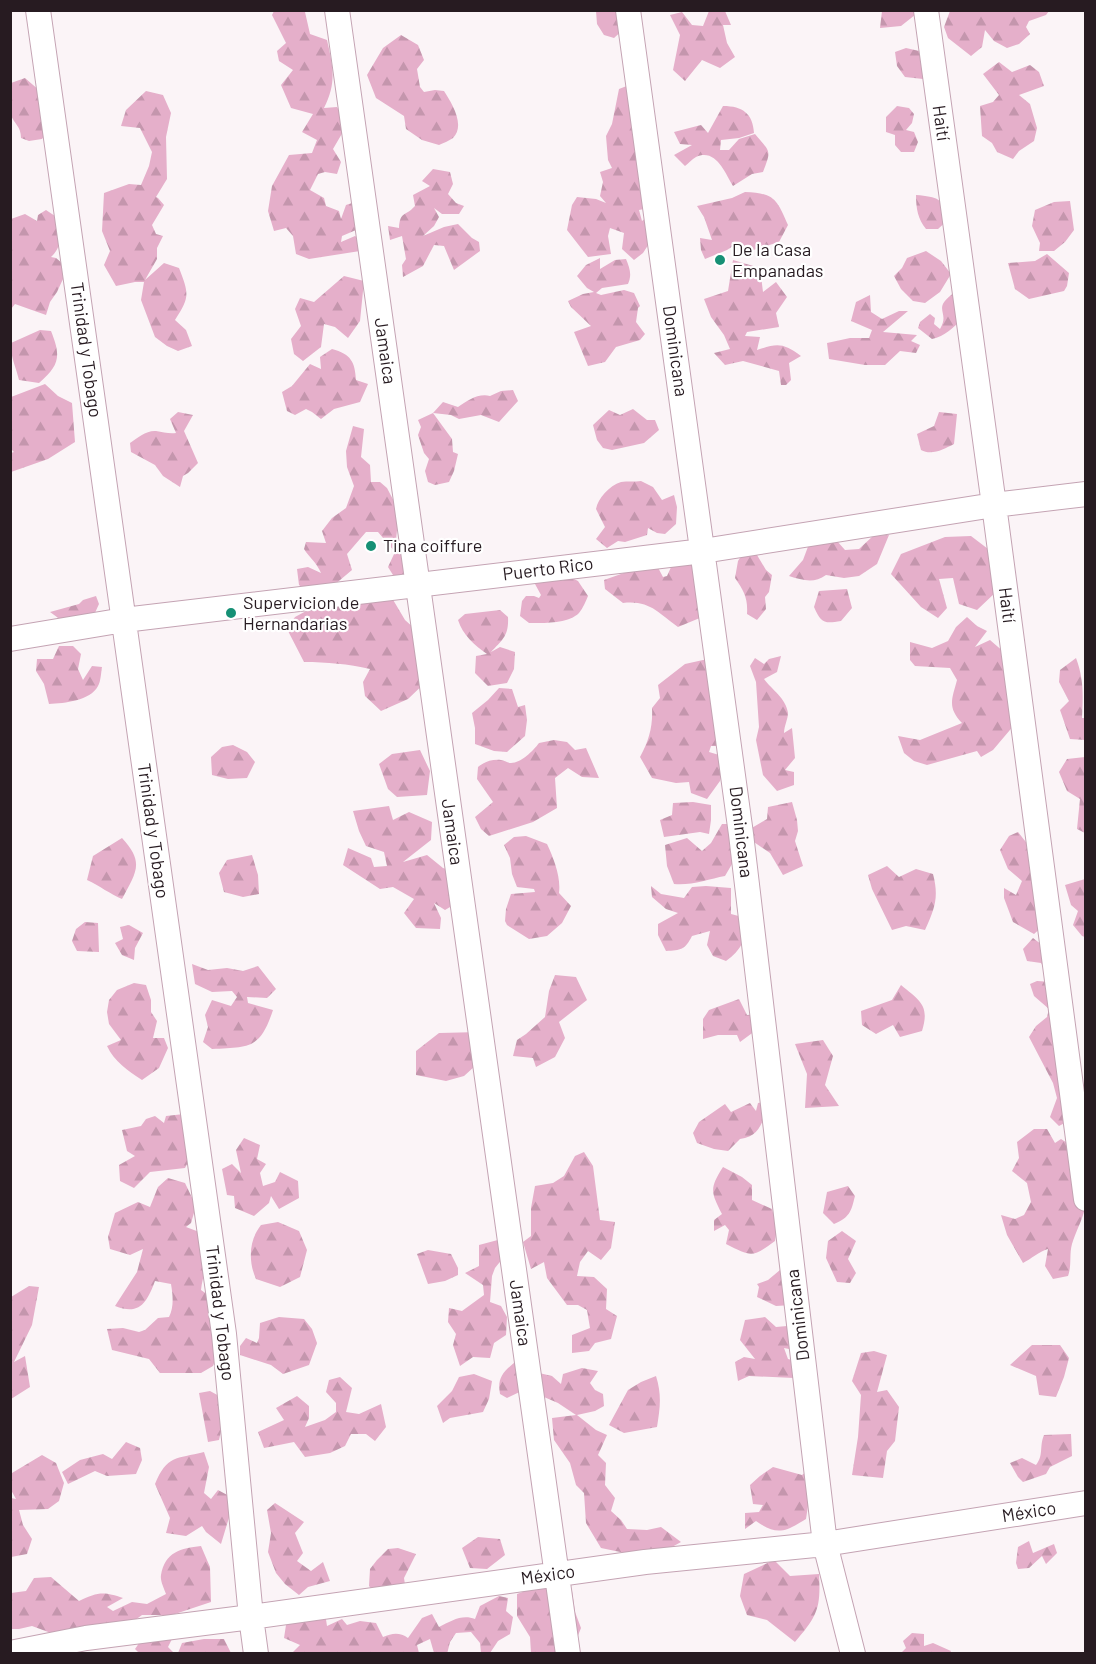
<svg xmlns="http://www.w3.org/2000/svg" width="1096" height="1664" viewBox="0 0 1096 1664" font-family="Barlow,sans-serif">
<defs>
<pattern id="forest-firs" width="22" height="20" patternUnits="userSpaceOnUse" patternTransform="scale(1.5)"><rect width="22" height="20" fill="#e5afca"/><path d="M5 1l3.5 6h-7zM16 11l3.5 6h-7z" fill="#c496ad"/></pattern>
</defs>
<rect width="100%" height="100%" fill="#fbf4f7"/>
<path fill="url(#forest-firs)" d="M274,11H307L305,12L310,34L327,40C333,67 337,82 324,108L337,107L347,125L333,149L341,162L337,174L325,172L318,174L310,190L324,198L326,206L339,211L341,219L346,205L352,203L356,230L342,236L341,242L355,236L362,241L360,251L309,259L296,254L293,236L286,228L274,231L268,211L272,186L289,155L312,153L317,140L302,132L313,114L291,108L281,85L293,70L279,61L277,51L286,43L272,15Z
M596,11H631L627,26L614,38L604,35L597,24Z
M709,11H725L731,25H723L727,43L735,57L720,68L702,60L685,81L673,70L680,35L670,15L682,12L692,25L703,26Z
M882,11H920L901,26L880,28Z
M950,11H1049L1046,15L1029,21L1026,27L1030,34L1019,44L1007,48L994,41L985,30L982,47L971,56L948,38L944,27Z
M401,35L418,45L424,60L417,69L420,87L424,92L435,90L444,91C451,102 466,125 453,138C449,141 443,143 439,145L422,140L406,129L404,116L376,98L367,75L383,48Z
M906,48L928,53L934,73L923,79L905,77L897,66L895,52Z
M999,62L1012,72L1030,65L1039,72L1044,86L1019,95L1030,104L1037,128L1034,141L1019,151L1013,159L997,152L992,143L982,136L980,106L993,102L999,95L983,74Z
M25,78L40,91L54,122L42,139L29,141L21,138C21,126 14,124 11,115C9,105 11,93 11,83Z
M642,80L649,208L639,210L642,221L648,216L654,236L643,253L634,260L622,249L624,233L610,228L608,236L611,254L588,257L567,230L572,205L577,197L596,199L606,203L600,196L603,182L600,172L612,168L608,160L606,136L612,124L619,89Z
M146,91L163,95L171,113L166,137L167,179L156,197L158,198L164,205L152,225L156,234L163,236L157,248V259L145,280L164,263L179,268C189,294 190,297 175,320L186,330L192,346L178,351L167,346L155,337L141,300L144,282H135L116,286L104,265L110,251L102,231L104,193L129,184L141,185L149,166L152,152L140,128L121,126L126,110Z
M723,106C743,106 753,114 754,133L739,138L721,140L720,150H729L739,139L755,134C770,152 772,149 763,172L752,174L733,186C725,173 716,148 696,157C692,159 688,164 685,166L674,155L692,145L680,144L674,132L701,125L708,133Z
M897,106L909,108L914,114L912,123L906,130L914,132L918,142L914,152H901L895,145V135L886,132V117Z
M433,169L450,172L453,184L448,194L456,203L464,206L459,214H442L434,208L439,217L434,226L423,236L444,227L458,224L472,238L479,242L480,251L454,270L444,246L434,245L423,266L403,277L402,265L406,259L402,236L390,240L388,226L399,228C400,211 405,217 415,206L413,195L430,186L422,181Z
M745,192C775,193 777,200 788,225L779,242L750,251L739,242L727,250L705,259L701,250L700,238L712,240L704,217L697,206L732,198Z
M916,195C938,197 943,198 949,219L938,229H926C918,219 916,209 916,195Z
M1070,201L1074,230L1065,242L1054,251H1039L1040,243L1032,226L1035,210L1054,202Z
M46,210L55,216C58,232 65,244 51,257L56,258L62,263L63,279L57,292L50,302L46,315L15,304L11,309L10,258H12L10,256L11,219L25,214L37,221L38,215Z
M926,251L941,261L951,274L940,292L925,303L913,301L901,289L894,276L902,268L907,258Z
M1047,254L1069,273L1067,286L1064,291L1029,299L1015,289L1008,263L1035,261Z
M600,258V269L615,260L626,259C630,269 632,275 628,284L602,288L596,293L601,295L624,290L634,293L640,306L638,308L636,322L645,334L640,340L616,347L605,362L588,366L574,332L591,326L571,307L568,301L583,294L594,292L587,288L577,276L586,265Z
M733,260L760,268L763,292L776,282L787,297L776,313L779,327L747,332L745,336L760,337L757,350C778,343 783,343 801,356L789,363L791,380L786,385H781L779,371L743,361L725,365L714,353L730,349L724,335L711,317L704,299L728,291Z
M344,276L364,281L360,321L348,338L335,327L324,324L321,347L303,361L294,354L291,339L301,326L295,309L300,298L314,302Z
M955,292L962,319C953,328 945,336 932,339L918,328L920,322L930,314L935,318L934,324L940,329C951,311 930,310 955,292Z
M870,295L871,312L882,319L899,311H908L883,332L917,335L911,341L920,345L916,353L900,351L885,365H865L829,359L827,343L850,338H869L872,330L851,321L856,302Z
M40,330L51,331C61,356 60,365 39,383L19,380C16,367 10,356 11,343Z
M332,349C351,354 355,362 356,380L368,384L360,402L334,409L321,419L312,412L306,409L295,415L287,411L282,392L292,386L310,364L321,369L320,357Z
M45,384L58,396L72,403L75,442L48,459L11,472V453L14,452L11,449V397Z
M513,390L518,401L499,422L481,415L459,419L451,415L433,413L452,439L453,452L458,454L454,471L449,482L435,485L428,482L425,471L429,459L424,453L418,435L421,427L418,420L433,413L443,402L458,407C467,401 478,393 490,396L501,391Z
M633,409L647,420H655L659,430L644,443L612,450L603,448L597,440L593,425L609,410L620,415Z
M178,412L193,415L184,431L198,463L188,473L183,476L180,487L163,476L155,465L131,452L130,443C137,438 147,430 156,431C163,432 169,434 176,433L170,419Z
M939,412L957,414L954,444C944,449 932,456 921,450L917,434L934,426Z
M353,426L364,429L361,457L370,465L371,482H380L387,488L399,511L396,540L413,552L415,567L398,583L388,567L395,552L378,532H366L347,554L352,570L321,596L314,597L299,585L297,569L308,567L321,573C317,563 309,557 304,549L306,542L326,543L322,531L332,518L346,508L354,486L347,467L346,451Z
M641,481L653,487L662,500L674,495L677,507L676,524L665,534L657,533L648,528L647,535L625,542L618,541L607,548L596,539L605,527L596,509C598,498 609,486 621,482C627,481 635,482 641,481Z
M889,535L877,564L859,576L844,578L826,575C814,584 802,580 789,576L803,560L809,544L837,541L845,550L859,549L873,536Z
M971,536L992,552L996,592L977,610L959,604L953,578L939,579L947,608L938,618L921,607L891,574L901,554L945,537Z
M743,553L757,555L766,570L772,575L769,592L765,597L766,609L757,620L747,614C748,598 744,591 735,578L738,561Z
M689,560L702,569L707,615L678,627C658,613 650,600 623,603L605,589L604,580L655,562L663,577L667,576L672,565Z
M566,575L578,581L588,596C586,601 583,608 579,613C568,624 543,623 529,623L520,616L522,601L526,596H534L539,598L541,595L535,584L545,577Z
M847,589L852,608L841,621C824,624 821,623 814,607L819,591Z
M336,595L392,598L405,620L424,637L430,678L408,699L381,711L365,696L363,682L370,669C348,664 327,662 304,662L287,629L295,617Z
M96,596L99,604L94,615L61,620L50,612L79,604L83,600Z
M500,610L508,617C509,636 502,640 491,652L500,647L515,652L514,669L507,683L488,686L475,673L476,656L487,654C474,645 463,635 458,620L465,614Z
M967,617L977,626L987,631L975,647L990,640L1005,653L1015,724L993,750L981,757L977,751L927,765L914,761L904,753L898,736L920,740L962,723C947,707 952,699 957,680L950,668L915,666L910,660V642L932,648L948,641L956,627Z
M59,646H73L81,654L78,669L83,680L92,666L102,667C101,672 101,681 98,686C90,701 65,703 49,704L44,684L36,671L37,659H53Z
M781,656L777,672L764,679C772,690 786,698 788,713C788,719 784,726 784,733L792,728L795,758L785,770L794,772V785L777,791L763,775L756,740L759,727L756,682L750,666L755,658L764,664L769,659Z
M1076,658C1084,679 1083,696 1082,718H1085V740L1070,739L1060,710L1069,701L1059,682L1060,670Z
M703,660H719L720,746H711L709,752L726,757L720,781L707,799L691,793L689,782L676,783L652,778L640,757C649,741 653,726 652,708L660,698L658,685L685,664Z
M499,688L512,689L518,707L525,705L527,720L525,736L507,752L494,751L475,744V728L472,713L488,700Z
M554,740L567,742L575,750L586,748L599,778L582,777L568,768L555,778L557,808L533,822L489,836L481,829L475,817L493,802L477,779L478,767C484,762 492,759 501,760C504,760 507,763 511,763C521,763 533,751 539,743Z
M233,745L247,752L255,762L247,778L228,779L212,775L211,757L222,747Z
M420,750L430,771L427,795L397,797L388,789L379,764L392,754Z
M1085,757H1086L1085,833L1077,829L1080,799L1067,791L1059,772L1067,759Z
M693,802L711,805V820L709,834L700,832L664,837L660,820L672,815L673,803Z
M792,802L797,820L798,831L795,841L803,866L783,875L770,853L751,840L732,864L725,876C709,879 690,886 674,884L667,866L665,845L687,838L702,851L711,843L722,824H748L750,829L767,819L768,807Z
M389,806L393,820L409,812L432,822L431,840L403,862L427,855L443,868L458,873L462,900L445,910L434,903L441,918L440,929L416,928L404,913L414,899L393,887L380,889L343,865L348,848L371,858L374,867L387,866L384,852L366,846L359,831L353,811Z
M1018,832L1029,846L1044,925L1034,934L1013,922L1004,898V888L1016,895L1022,881L1008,869L1000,850L1009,836Z
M526,836L547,844C554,859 561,877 559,893L571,906L562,923L547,936L529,939L507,925L505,921L506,909L511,894L535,892L534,889L517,887L512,874L510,858L504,845L514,837Z
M122,838C145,863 136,872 122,899C110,894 100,886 87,880L93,856Z
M252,855L258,875L259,894L243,897L224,892L219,873L227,860Z
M887,866L899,877L916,869L933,874C939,897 935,908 925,930L906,926L892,930L872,889L868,875Z
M1085,879H1086L1085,937L1082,936L1073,925L1078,911L1071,905L1065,885Z
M651,886L661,894L684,898L692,887L706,886L731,888V914L750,919C747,937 741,951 726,961L713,956L707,945L710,931L692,936C685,950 681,950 666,951L658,935V924L678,913L666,909L652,897Z
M85,922L98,923L99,952L77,951L72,941L76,929Z
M129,925L143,933L135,948L134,960L122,955L115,943L123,939L120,927Z
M1033,938L1050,951L1076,1117L1059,1126L1050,1117L1057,1098L1053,1083L1029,1037L1036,1026L1047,1017L1049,1009L1034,996L1030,984L1037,981L1052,982L1041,963L1027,961L1023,949Z
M192,964L208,970L227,968L243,971L258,966L276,989L267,998L247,997L248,1003L273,1010C260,1049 250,1047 212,1049L203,1042L208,1027L205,1015L212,1000L231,1006L237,997L232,991L212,992L195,984Z
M555,975L576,977L587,1000L559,1022L565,1038L555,1057L536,1067L533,1058L513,1056L517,1040L526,1034L545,1017L549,991Z
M134,983L146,985L151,1000V1012L157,1021L153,1038H164L168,1048L159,1068L142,1080C128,1071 114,1061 107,1046L121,1040L109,1024L107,1012L109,1000L117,990Z
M901,985C920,1001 930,1005 922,1031L900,1037L893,1025L876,1034L862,1025L861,1011L892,1000Z
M739,999L747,1015L759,1014L755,1031L740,1042L737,1035H718L703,1039V1019L709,1010Z
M480,1032L484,1058L464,1076L446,1081L416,1075V1051L439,1033Z
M823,1040L833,1056L825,1085L839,1106L805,1108L807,1074L795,1044Z
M764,1102L768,1107C762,1123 759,1137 740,1139L728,1151L714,1149L697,1143L693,1133L699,1122L725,1104L731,1112L750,1103L756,1111L758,1103Z
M193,1113L197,1145L185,1168L150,1172L134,1188L120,1181L119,1165L135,1156L127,1151L122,1130L141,1126L146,1119L155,1116L164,1123L166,1116Z
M1034,1129H1047L1055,1143L1061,1139L1080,1151C1082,1166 1087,1193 1085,1208C1082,1221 1076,1231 1072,1244C1069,1255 1072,1265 1068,1276L1053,1279L1045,1266L1048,1249C1040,1251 1031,1259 1023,1263L1007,1235L1001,1215L1015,1219L1024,1215L1031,1202L1027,1183L1012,1171L1019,1158L1017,1142Z
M244,1138L260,1145L257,1159L266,1164L260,1173L263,1186L275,1182L280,1172L298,1181L299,1198L279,1209L271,1196L269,1203L254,1216L235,1208L234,1196L227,1195L222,1169L232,1164L241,1173L236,1150Z
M584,1152L593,1166L600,1220L615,1222L611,1248L601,1260L588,1251L580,1262L577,1276L594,1277L607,1289L606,1309L617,1316L611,1339L595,1343L589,1351L572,1353V1335L590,1328L587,1310L578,1305H567L547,1278L544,1262L531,1269L523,1242L531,1236V1208L535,1186L553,1183L564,1176L575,1156Z
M723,1167L742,1177L752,1185V1200L772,1209L777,1228L775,1241C752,1258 752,1257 726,1244L729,1230L725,1225L714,1231V1220L722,1214C711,1192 709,1189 723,1167Z
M168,1178L185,1183L196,1206L191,1223L186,1227L210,1236C213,1255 203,1271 201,1290L221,1304L224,1334L213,1366L201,1373H160L149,1359L112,1350L107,1329L123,1328L139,1332L145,1330L158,1318L169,1317C174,1307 173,1296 171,1284L155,1281C147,1302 140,1316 115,1306L137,1272L143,1249L130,1255L110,1249L108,1237L115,1213L138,1202L150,1207L158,1187Z
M848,1186L855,1196C851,1212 850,1217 834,1224L823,1213L827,1192Z
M278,1222L299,1231L307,1250L300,1277L280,1287L256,1279C248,1261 249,1240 261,1225Z
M842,1231L856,1241L848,1259L856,1273L850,1283L837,1282L826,1258L828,1241Z
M509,1237L511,1248L495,1268L492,1276L490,1302L501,1306L507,1317L506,1335L494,1343L490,1358L473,1357L460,1366L453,1345L456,1334L448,1322L449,1308L462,1311L484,1295L483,1285L465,1273L479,1266V1245Z
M428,1250L451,1254L458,1268V1275L445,1281L428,1284L417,1254Z
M780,1270H797L792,1305L776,1306L757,1297L759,1287L757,1284L768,1280Z
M29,1286L39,1287L32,1325L14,1362L25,1356L30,1387L11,1399V1297Z
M279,1317L304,1319L312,1329L317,1343L309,1365L283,1374L271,1365L240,1355V1346L246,1338L257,1343L259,1338L260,1323Z
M765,1317L776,1327L787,1326L797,1319L796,1357L789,1349L784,1348L788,1359L804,1363L794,1378L749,1376L738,1381L735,1362L744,1357L755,1359L740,1340L745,1320Z
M1032,1345H1060L1069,1358L1064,1377L1056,1397L1039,1395L1036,1376L1010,1365Z
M874,1351L887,1355L877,1392L887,1390L899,1407L895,1441L887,1451L883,1478L852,1475L858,1437L861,1395L852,1381L861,1353Z
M515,1362L530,1387L507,1398L500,1394C497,1378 503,1372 515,1362Z
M582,1368L598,1371L590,1383L595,1390L603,1394L604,1406L595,1411L577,1415L596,1430L607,1435L598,1455L606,1463L605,1485L615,1498L611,1511L621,1520L627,1529L647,1530L661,1527L681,1542L645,1562L625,1553L601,1548L586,1523L584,1493L576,1485L570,1463L554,1440L552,1418L576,1415L558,1403L537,1394L539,1373L552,1376L561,1384L563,1374Z
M474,1374L492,1381L489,1399L483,1412L450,1418L443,1423L437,1406L452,1391L459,1377Z
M656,1376C662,1395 660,1408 657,1427L624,1433L609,1425L628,1390L641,1382Z
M340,1377L352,1388L346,1412L359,1414L381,1404L386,1427L375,1441L366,1434H351L345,1446L330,1453L305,1457L294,1442L264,1448L258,1432L284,1420L276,1408L297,1396L309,1406V1418L305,1427L325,1420L336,1412V1403L326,1392L329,1380Z
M210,1391L221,1397L224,1418L219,1440L208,1442L199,1393Z
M1071,1434L1072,1456L1050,1467L1046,1474L1023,1482L1018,1477L1010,1463L1022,1458L1036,1465C1044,1455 1039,1447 1044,1435Z
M126,1442L140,1448L142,1460L136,1474L107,1476L95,1471L68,1484L62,1472L80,1460L103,1454L112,1459Z
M204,1452L209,1467L204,1493L211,1499L218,1490L231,1497V1511L221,1544L206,1532L202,1526L186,1536L166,1533L170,1518L155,1484C167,1455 176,1459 204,1452Z
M42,1455L56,1463L64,1483L59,1501L48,1509L19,1510L23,1525L32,1539L27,1554L11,1557V1498L16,1499L11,1490L12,1473Z
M814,1466L806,1519C785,1532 777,1536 756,1521L745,1529V1513L759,1512L763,1505L753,1504L750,1485L760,1476L773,1467L802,1475Z
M275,1503L304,1522L295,1533L303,1553L297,1561L311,1571L323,1562L330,1581L308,1587L299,1595L285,1584L276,1573L268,1552L271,1533L267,1510Z
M478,1537L500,1539L505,1555L487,1569L470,1568L462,1548Z
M1029,1541L1033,1553L1054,1544L1057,1553L1046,1564L1042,1556L1029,1568L1018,1569L1016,1563L1018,1547Z
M201,1546L210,1567L211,1602L172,1615H142L123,1629L59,1636L32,1626L19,1629H11V1593L26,1591L34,1578L51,1577L79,1601C97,1592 104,1591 123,1598L107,1607L113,1611L132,1602L147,1604L166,1594C164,1588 160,1581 161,1575C165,1552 181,1548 201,1546Z
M398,1548L416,1554L404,1578L406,1591L379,1598L369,1586L370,1569L377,1560L388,1549Z
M774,1560L790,1576L819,1574C821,1609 817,1616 795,1642L767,1620L747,1615L740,1596L744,1574Z
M545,1584L572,1591L575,1612L581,1628L571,1653H531L530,1637L517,1616V1594Z
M499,1596L508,1598L506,1611L513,1617L510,1634L498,1641L490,1653H481L480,1643L471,1632L456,1633L450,1642L447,1654L434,1653L430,1639L417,1645L419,1653H292L300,1645L284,1638L286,1625L302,1614L325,1613L327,1626L342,1619L347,1625L360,1621L376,1623L383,1637C392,1633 400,1632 408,1638L422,1618L432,1614L439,1627C451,1621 462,1614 475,1619L480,1606Z
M912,1633L924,1634V1646L933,1643L951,1651L950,1653H901L906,1648L903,1641Z
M144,1636L172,1639L168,1647L174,1653H139L135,1649Z
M204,1639H224L231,1653H178L182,1643Z"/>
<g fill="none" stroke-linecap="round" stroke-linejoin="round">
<g stroke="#c4a3b3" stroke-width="26">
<path id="minor" d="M38,10L224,1334L251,1617L256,1654
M337,10L568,1654
M628,10L741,834L825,1544L853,1654
M926,10L994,505L1086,1199
M10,639L124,620L703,551L994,505L1086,494
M10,1653L86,1638L251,1617L645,1562L825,1544L1086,1503"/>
</g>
<use href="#minor" stroke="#fff" stroke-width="24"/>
</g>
<g fill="#169075" stroke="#fff" stroke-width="2">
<circle cx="720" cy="260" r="6"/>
<circle cx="371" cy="546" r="6"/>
<circle cx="231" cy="613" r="6"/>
</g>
<g text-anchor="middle" stroke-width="4.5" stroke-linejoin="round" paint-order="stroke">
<g font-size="18" fill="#271b21" stroke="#fff">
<text transform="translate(941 123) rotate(82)" y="6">Haití</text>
<text transform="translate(86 350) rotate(82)" y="6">Trinidad y Tobago</text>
<text transform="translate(385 351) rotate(82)" y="6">Jamaica</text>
<text transform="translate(675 351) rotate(82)" y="6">Dominicana</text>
<text transform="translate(548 569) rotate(-7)" y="6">Puerto Rico</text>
<text transform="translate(1007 605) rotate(83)" y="6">Haití</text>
<text transform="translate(153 831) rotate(82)" y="6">Trinidad y Tobago</text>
<text transform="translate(452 832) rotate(82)" y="6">Jamaica</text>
<text transform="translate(741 832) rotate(83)" y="6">Dominicana</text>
<text transform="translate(220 1313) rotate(83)" y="6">Trinidad y Tobago</text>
<text transform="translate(520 1313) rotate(82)" y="6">Jamaica</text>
<text transform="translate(798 1315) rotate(-97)" y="6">Dominicana</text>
<text transform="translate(1029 1512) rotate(-9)" y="6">México</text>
<text transform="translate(548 1575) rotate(-8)" y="6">México</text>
</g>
<g font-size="18" fill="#271b21" stroke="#fff" text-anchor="start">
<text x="732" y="256">De la Casa<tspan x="732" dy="21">Empanadas</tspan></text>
<text x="383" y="552">Tina coiffure</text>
<text x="243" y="609">Supervicion de<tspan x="243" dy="21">Hernandarias</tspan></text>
</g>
</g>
<rect width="1096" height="1664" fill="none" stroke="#271b21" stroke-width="24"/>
</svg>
